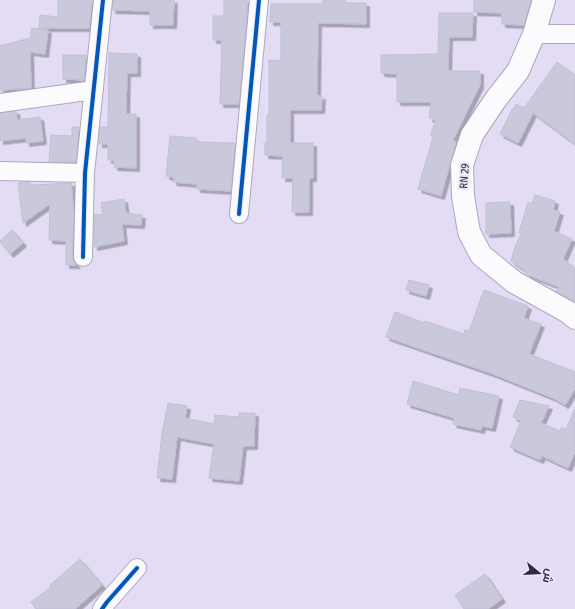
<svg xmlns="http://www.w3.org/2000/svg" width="575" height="609" viewBox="0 0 575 609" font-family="'Fira Sans Condensed',Cairo,sans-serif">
<defs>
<filter id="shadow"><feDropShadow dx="3.5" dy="3.5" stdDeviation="0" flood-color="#0004"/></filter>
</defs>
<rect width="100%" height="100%" fill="#e3dcf4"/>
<path fill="#cac9dc" stroke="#c1bfd8" filter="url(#shadow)" d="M58,0H92L89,28H39L40,15L58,17Z
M113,0H174L173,25H150V11L112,10Z
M224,0H247V17L239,104H220L222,40H213V16H224Z
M323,0H345V3H366V24L318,23L317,96H322L321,110H290V143H313V178H309V212H292L293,178H282L283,156L265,155V143H267V115H269V60L281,61V22H270L271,4H323Z
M474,0H531L524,25L502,24V13L474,12Z
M439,13H473L472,37H449L448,71H480V85L453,140L456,142L441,196L418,189L433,137L431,136L432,130L436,121L429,118L431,102H397V74L381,73V55L438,54Z
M32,28L48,30L45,54L30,52L31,88L0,90V46L30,38Z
M109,53L137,54V73H127L126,114H136V168L114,167V160H108V144H99L100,127H108Z
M63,55H86L84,80L63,79Z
M557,62L575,75V144L533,113L518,143L500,134L513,108L514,109L516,104L524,108Z
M16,111L17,120L40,117L43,141L26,143V138L0,141V113Z
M72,127H79L76,162H49L51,135L72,136Z
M170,136L196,138V142L235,143L231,191L197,189V184L173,182L174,177L166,176Z
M30,182L31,185L71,183L74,214L72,257L74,262L77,265H66V241L49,240L50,204L23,223L18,183Z
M535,195L555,201L553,210L560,212L554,231L572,239L563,259L575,268V302L556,291L559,287L526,274L527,272L511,261L516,244L522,233H519L528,202L532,204Z
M124,199L126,213L142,215L141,225L122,224L124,241L94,247L95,214L103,215L101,203Z
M510,202L511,233L486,234V203Z
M12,230L23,243L10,254L0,242V241Z
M409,280L429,285L426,296L406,290Z
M484,290L528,306L524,318L541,324L529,354L575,372V389L565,405L553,398L493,374L386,337L395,312L425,323V321L464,334L465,330L469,331Z
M413,381L459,395L460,388L499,396L492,428L482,426L481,430L453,424L454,418L407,404Z
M520,400L549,406L541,423L560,431L562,427L566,429L575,409V452L568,468L542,456L540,460L510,447L521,421L513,417Z
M168,403L187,406L185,418L214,424L215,415L239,417V413H255L254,446H243L239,481L209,478L214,444L177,437L172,479L157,478L162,434Z
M80,559L102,585L75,609H36L31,602L51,587L50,585Z
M485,574L502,599L488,609H464L455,595Z"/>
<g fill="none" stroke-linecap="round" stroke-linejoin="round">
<g stroke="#aea7bf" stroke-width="20">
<path id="minor" d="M534,34H575
M0,103L94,90
M0,171L85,173
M239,214L259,0
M83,257L85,173L103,0
M102,609L107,602L137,568"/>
</g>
<g stroke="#aea7bf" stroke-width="24">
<path id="major" d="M544,0L534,34L518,71L496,99L472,135L462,165L463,196L469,232L481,255L514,282L568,312L575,318"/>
</g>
<use href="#minor" stroke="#fbfafd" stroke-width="18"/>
<use href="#major" stroke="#fbfafd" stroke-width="22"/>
<g stroke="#e9e5f4" stroke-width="6">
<path id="cycleway" d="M239,214L259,0
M83,257L85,173L103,0
M102,609L107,602L137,568"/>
</g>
<use href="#cycleway" stroke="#0057b8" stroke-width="4"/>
</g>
<g text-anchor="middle" stroke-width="4" stroke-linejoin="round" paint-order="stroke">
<g font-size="11" fill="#302743" stroke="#e9e5f4">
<text transform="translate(464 176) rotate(-86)" y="4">RN 29</text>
</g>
</g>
<g transform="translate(539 573) rotate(108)" stroke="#e9e5f4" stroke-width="3" paint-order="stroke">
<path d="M0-3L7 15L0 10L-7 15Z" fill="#302743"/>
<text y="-6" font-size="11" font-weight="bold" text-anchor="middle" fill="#302743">ش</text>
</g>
</svg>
